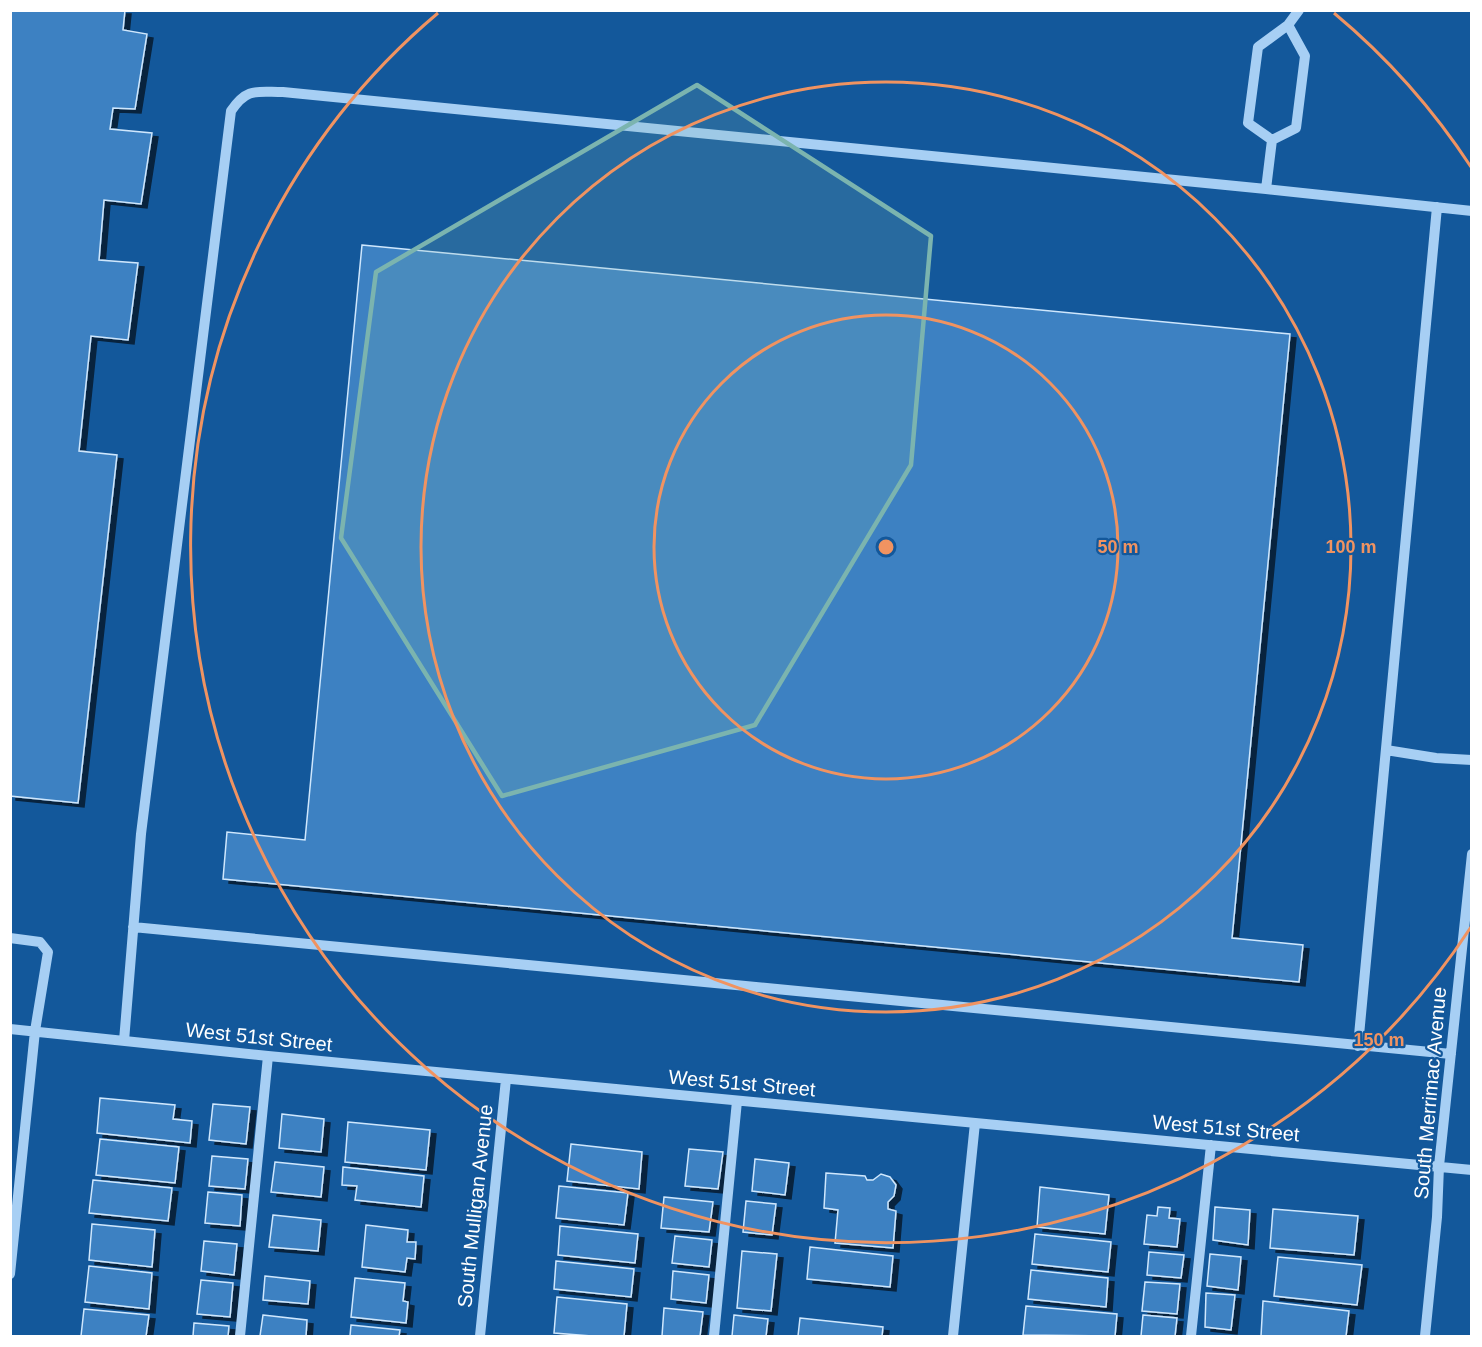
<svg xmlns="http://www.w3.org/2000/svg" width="1482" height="1347" viewBox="0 0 1482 1347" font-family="Helvetica,sans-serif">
<defs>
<filter id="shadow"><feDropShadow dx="6" dy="4" stdDeviation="0" flood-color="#0009"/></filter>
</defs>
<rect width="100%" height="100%" fill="#13589b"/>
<path fill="#3c81c2" stroke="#cfe7fd" stroke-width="1.5" filter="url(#shadow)" d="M10,10H125L123,30L147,34L135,109L113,108L110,129L152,133L141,204L104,200L99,260L138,263L128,340L91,336L79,451L117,455L78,803L10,796Z
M362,245L1290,334L1232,938L1303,945L1299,982L223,879L227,832L305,840Z
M100,1098L175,1105L173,1119L192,1121L190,1143L97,1133Z
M213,1104L250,1107L246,1144L209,1140Z
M282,1114L324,1119L321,1152L279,1148Z
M348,1122L430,1130L426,1170L345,1162Z
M100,1139L179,1147L175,1183L96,1175Z
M571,1144L642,1152L639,1189L567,1181Z
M689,1149L723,1152L718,1189L685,1186Z
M212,1156L248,1159L245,1189L209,1186Z
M755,1159L789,1163L785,1195L752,1191Z
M275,1162L324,1167L321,1197L271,1192Z
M343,1167L424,1176L421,1207L355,1200L357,1186L342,1185Z
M826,1173L865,1176L867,1180H873L881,1174L890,1177L896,1185L894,1196L888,1202V1209L896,1211L893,1248L835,1243L838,1210L824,1208Z
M93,1180L172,1188L168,1221L89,1213Z
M559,1186L628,1193L624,1225L556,1218Z
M1040,1187L1109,1195L1105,1234L1037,1227Z
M208,1192L242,1195L240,1226L205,1223Z
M664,1197L713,1202L709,1232L661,1228Z
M746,1201L776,1204L772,1235L743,1232Z
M1158,1207L1170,1208L1169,1218L1180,1219L1177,1247L1144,1244L1147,1215L1157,1216Z
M1215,1207L1250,1210L1248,1245L1213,1240Z
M1273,1209L1358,1216L1354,1255L1270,1248Z
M273,1215L321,1220L318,1251L269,1247Z
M92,1224L155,1230L152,1267L89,1260Z
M366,1225L408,1230L407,1242H416L415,1259L407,1258L405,1272L362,1267Z
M560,1226L638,1234L635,1263L558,1255Z
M1035,1234L1111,1242L1108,1272L1032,1264Z
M675,1236L712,1240L709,1267L672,1263Z
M204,1241L237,1244L234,1275L201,1271Z
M810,1247L893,1256L890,1287L807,1279Z
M742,1251L777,1254L771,1311L737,1308Z
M1149,1252L1184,1255L1181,1278L1147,1275Z
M1210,1254L1241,1257L1238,1290L1207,1286Z
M1278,1257L1362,1265L1357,1305L1274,1296Z
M556,1261L634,1269L631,1297L554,1289Z
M89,1266L152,1273L149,1309L85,1302Z
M1031,1270L1108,1278L1106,1307L1028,1299Z
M673,1271L709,1275L706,1303L671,1299Z
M265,1276L310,1281L308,1304L263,1300Z
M355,1278L405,1283L403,1301L408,1302L406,1323L351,1317Z
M201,1280L233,1283L230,1317L197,1314Z
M1145,1282L1180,1284L1177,1314L1142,1311Z
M1206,1293L1235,1295L1231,1330L1205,1327Z
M557,1297L627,1304L624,1336H592L554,1333Z
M1263,1301L1349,1311L1346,1336H1261Z
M1026,1306L1117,1314L1115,1336L1023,1335Z
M664,1308L703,1312L700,1336H662Z
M84,1309L149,1315L146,1336H81Z
M263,1315L307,1320L306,1336H260Z
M734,1315L768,1319L766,1336H732Z
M1143,1315L1177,1318L1175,1336H1141Z
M800,1318L883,1327L882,1336H798Z
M194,1323L229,1326L228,1336H193Z
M351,1325L400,1330L399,1336H350Z"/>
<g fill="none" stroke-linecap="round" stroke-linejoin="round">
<path stroke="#a7cff4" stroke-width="10" d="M1272,140L1248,123L1258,47L1288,25L1299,10
M1272,140L1296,128L1305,56L1288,25
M1266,189L1272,140
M1386,750L1436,758L1472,760
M133,927L1451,1054
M10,938L40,942L48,952L35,1031L10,1274
M10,1029L268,1056L1472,1170
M124,1041L141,834L231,111C247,87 257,92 283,92L1266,189L1472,211
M1358,1046L1437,207
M240,1336L268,1056
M480,1336L506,1079
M714,1336L737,1101
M953,1336L975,1123
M1191,1336L1211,1145
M1425,1336L1437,1217L1439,1166L1472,854"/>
</g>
<path fill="#7bb4af" fill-opacity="0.2" stroke="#7bb4af" stroke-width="4.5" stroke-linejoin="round" d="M697,85L931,236L911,465L755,725L502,796L341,538L376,272Z"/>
<g fill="none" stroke="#f09361" stroke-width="3">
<circle cx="886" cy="547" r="232"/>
<circle cx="886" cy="547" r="465"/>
<path d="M1471 927A697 697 0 1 1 438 13M1334 13A697 697 0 0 1 1471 167"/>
</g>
<g text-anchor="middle" stroke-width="4.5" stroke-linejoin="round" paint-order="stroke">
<g font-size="20" fill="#fff" stroke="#13589b">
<text transform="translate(259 1037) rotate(6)" y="7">West 51st Street</text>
<text transform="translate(742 1083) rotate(5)" y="7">West 51st Street</text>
<text transform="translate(1430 1093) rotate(-85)" y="7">South Merrimac Avenue</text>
<text transform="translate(1226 1128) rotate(5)" y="7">West 51st Street</text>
<text transform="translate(475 1206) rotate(-84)" y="7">South Mulligan Avenue</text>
</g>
</g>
<circle cx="886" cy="547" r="9" fill="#f09361" stroke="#13589b" stroke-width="3"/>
<g font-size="18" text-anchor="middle" font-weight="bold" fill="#f09361" stroke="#13589b" stroke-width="4.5" stroke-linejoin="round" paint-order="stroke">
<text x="1118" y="553">50 m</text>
<text x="1351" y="553">100 m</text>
<text x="1379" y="1046">150 m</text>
</g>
<rect width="1482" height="1347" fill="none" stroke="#ffffff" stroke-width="24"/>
</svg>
